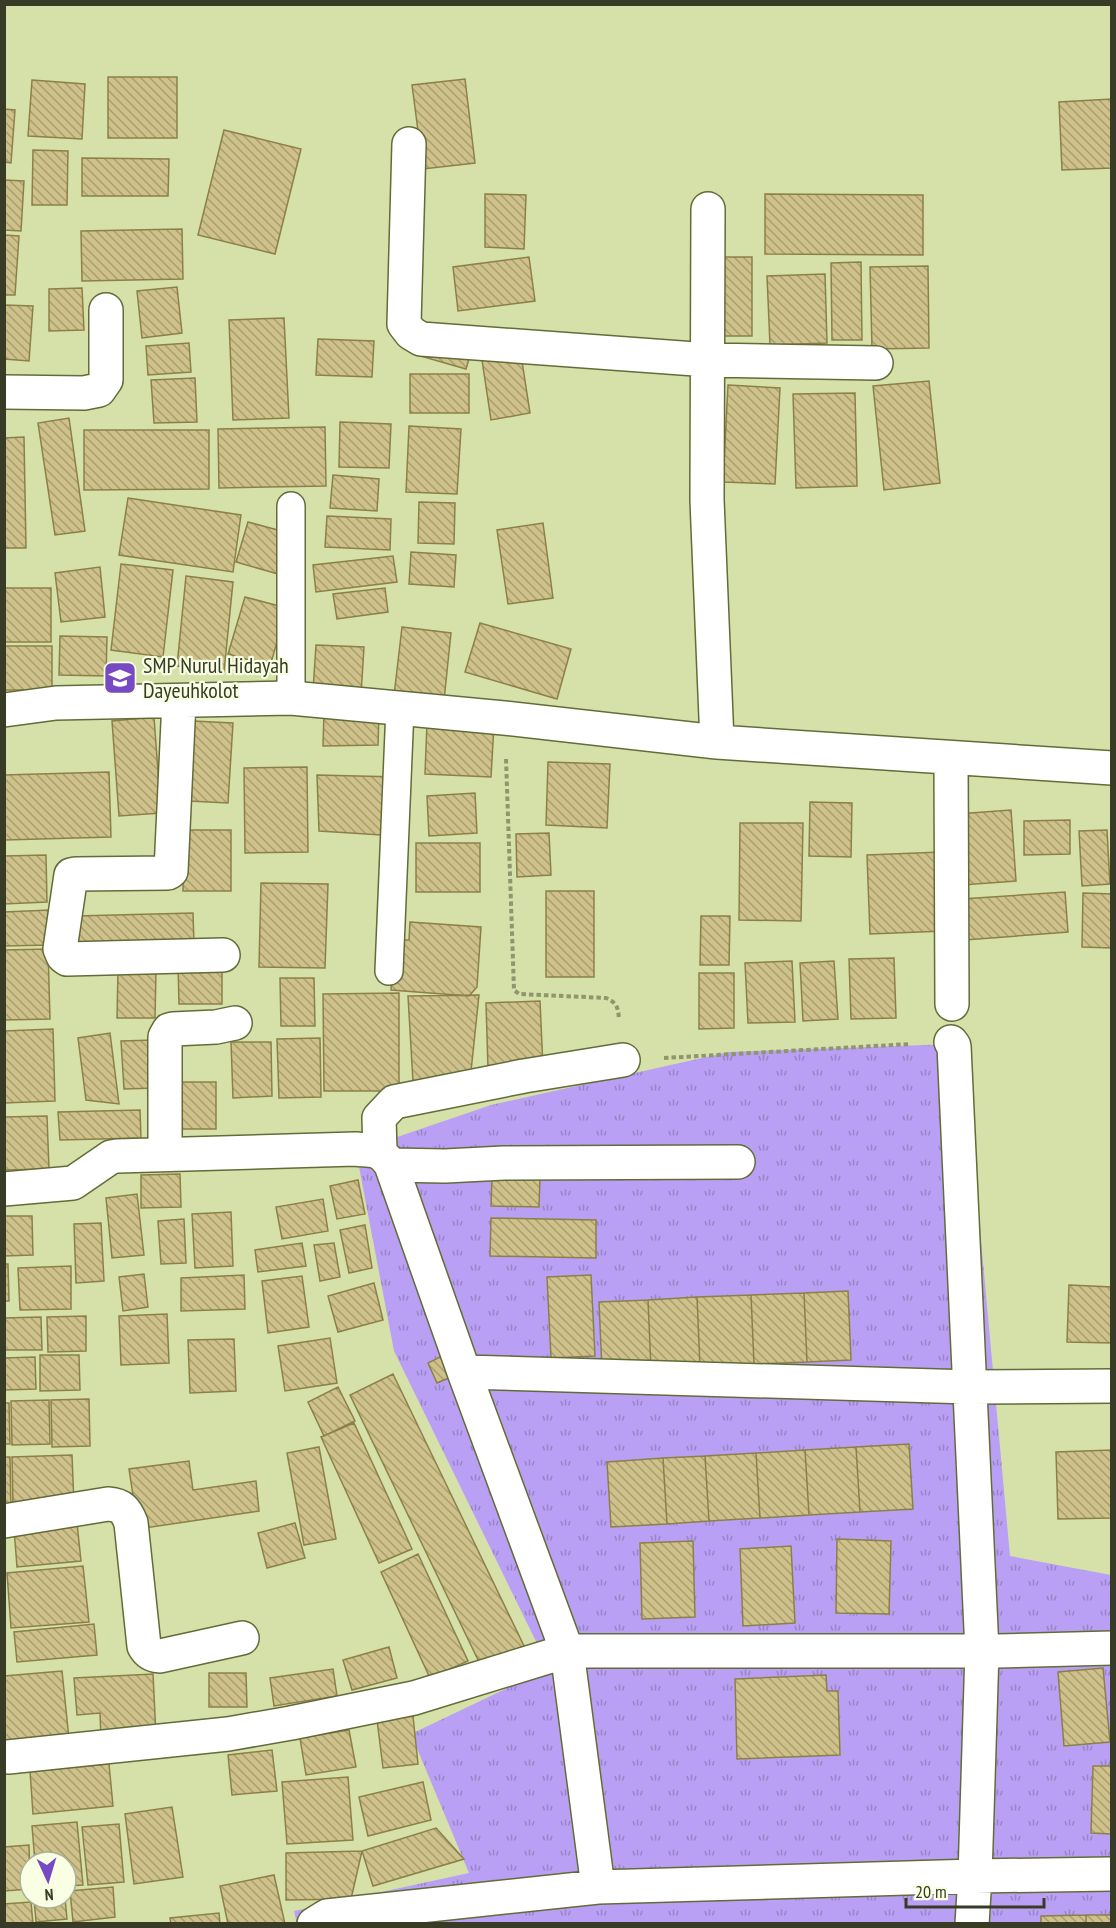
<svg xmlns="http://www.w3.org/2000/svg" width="1116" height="1928" viewBox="0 0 1116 1928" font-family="'PT Sans Narrow',sans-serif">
<defs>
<pattern id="grass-tufts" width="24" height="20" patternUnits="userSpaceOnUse" patternTransform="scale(1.5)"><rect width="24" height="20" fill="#baa0f5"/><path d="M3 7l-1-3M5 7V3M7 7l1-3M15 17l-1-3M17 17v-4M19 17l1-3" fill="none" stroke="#9884c6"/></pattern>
<pattern id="building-back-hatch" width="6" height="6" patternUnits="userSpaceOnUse" patternTransform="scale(1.5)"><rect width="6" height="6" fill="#cec189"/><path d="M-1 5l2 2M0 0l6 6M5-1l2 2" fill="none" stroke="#a89e70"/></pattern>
</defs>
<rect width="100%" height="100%" fill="#d5e1a8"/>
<path fill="url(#grass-tufts)" d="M954,1044L974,1164L1010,1556L1111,1575V1923L297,1924L294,1911L469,1873L411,1734L549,1668L394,1351L356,1151L491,1105L729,1052Z"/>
<path fill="url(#building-back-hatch)" stroke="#8c8049" stroke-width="1.5" d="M108,77H177V138H108Z
M465,79L475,163L423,169L412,85Z
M32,80L85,84L82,139L28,136Z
M1112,99V168L1062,170L1059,102Z
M4,109L15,110L11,163L4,162Z
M224,130L301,149L275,254L198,235Z
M33,150L68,151L67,205H32Z
M82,158L169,159L168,196H82Z
M4,180L24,181L21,231L4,230Z
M485,194L526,195L524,249L485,247Z
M765,194L923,195V255L765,254Z
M182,229L183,279L82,281L81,231Z
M4,235L19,236L15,295H4Z
M529,257L535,301L458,311L453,267Z
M712,257H752V336H712Z
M861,262L862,340H832L831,263Z
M928,266L929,348L872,349L870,267Z
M825,274L827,343L770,345L767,276Z
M177,287L182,333L142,338L137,291Z
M82,288L84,330L49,331V289Z
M4,305L33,306L29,361L4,359Z
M284,318L289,418L233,420L229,320Z
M318,339L374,341L372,377L316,375Z
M189,343L191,372L148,375L146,346Z
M419,345L469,359L466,369L417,355Z
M521,355L530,413L491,420L482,360Z
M410,374H469V413H410Z
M195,378L197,422L154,423L151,380Z
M929,381L940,483L884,490L873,386Z
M728,385L780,388L775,484L723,482Z
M855,393L857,486L796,488L793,394Z
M69,418L85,531L55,535L38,423Z
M340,422L391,424L389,468L339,467Z
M409,426L461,429L457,494L406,492Z
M325,427L326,486L219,488L218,429Z
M84,430H209V489L84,490Z
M24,437L26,548H4V438Z
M333,475L379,479L377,511L330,508Z
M128,498L241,515L233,572L119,555Z
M419,502L455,503L454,544L418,543Z
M327,516L391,519L390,550L325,547Z
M248,522L289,533L278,574L236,562Z
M543,523L553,598L508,604L497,530Z
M411,552L456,555L454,587L409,584Z
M393,556L397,582L316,592L313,565Z
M121,564L173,570L163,657L111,650Z
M100,567L105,617L61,622L55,573Z
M186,576L233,582L224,672L177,666Z
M4,588H51V642H4Z
M385,588L388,612L337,619L333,594Z
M245,597L287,608L270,666L228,654Z
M480,623L571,649L557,699L465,672Z
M402,627L451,633L443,710L393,704Z
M60,636L107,637L106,676L59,675Z
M316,645L364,647L361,695L313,691Z
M4,646H52V690H4Z
M324,712H379L378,745L323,746Z
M154,717L161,813L119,816L112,721Z
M193,721L233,723L228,803L189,801Z
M427,723L494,725L491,777L425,774Z
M548,762L610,764L607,828L546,825Z
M307,767L308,852L245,853L244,768Z
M109,772L111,837L5,840L4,775Z
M317,775L399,777L397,836L319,831Z
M475,793L477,833L429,836L427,796Z
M810,802L852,803L851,857L809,856Z
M1011,810L1016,881L962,885L957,814Z
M1070,820V854L1024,855V821Z
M740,823H803L801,921L739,920Z
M184,830H231V891H183Z
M1107,830L1110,884L1082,886L1079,831Z
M549,833L551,875L517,877L516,834Z
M416,843H480V892H416Z
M941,852L944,931L870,934L867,855Z
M46,855L47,902L4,904V856Z
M261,883L328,884L325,968L259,967Z
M546,891H594V977H546Z
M1065,892L1068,932L965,940L962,899Z
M1083,893L1112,894V948L1082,947Z
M50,910V945L4,946V912Z
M193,913L194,944L77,947L76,916Z
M701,916H730L729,965H700Z
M410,922L481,927L477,987L469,996L391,990L394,940H409Z
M48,949L50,1019L4,1020V950Z
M894,958L896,1018L851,1019L849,959Z
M792,961L795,1022L748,1023L745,963Z
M834,961L838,1019L803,1021L800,963Z
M178,965H222V1004H179Z
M118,970H156L155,1018H117Z
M699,973H734V1028L699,1029Z
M280,978H314L315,1026H281Z
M399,993V1091H324L323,994Z
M479,995L470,1081L413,1082L408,996Z
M540,1001L543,1068L488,1069L486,1003Z
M53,1029L55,1101L4,1103V1031Z
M110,1033L119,1104L86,1100L78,1038Z
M320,1038L321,1097L279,1098L277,1039Z
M154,1040L157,1088L124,1089L121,1041Z
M231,1042H271L272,1096L233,1098Z
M172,1082H216V1129H172Z
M140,1110L141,1138L60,1140L58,1112Z
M47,1116L49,1169L4,1170V1117Z
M180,1174L181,1207L141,1208V1175Z
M492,1177L540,1178L539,1207L491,1206Z
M358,1180L365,1214L337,1219L330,1186Z
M137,1194L144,1255L112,1258L106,1198Z
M323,1199L328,1231L282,1239L276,1207Z
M231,1212L233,1266L195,1268L192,1214Z
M4,1216H32L33,1255L4,1256Z
M491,1218L596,1220V1258L490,1256Z
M184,1219L186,1263L161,1264L158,1221Z
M101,1223L104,1281L76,1283L74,1224Z
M365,1225L372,1268L349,1273L340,1230Z
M302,1243L306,1266L258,1272L255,1250Z
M334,1243L340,1277L320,1281L314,1245Z
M4,1264H8L9,1301H4Z
M71,1266V1309L20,1310L18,1268Z
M144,1274L148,1307L123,1311L119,1277Z
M244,1275L245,1309L181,1311V1278Z
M591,1275L595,1356L551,1358L547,1277Z
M302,1276L309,1327L268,1333L262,1281Z
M374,1283L383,1320L338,1332L328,1296Z
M1069,1285L1112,1287V1343L1067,1342Z
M848,1291L851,1360L807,1362L804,1293Z
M804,1293L807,1362L754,1364L751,1295Z
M751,1295L754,1364L700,1367L697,1297Z
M697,1297L700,1367L651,1369L648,1300Z
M648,1300L651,1369L602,1371L599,1302Z
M167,1314L169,1363L121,1365L119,1316Z
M86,1316V1351L48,1352L47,1317Z
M41,1317L42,1350H4V1318Z
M330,1338L337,1383L285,1391L278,1346Z
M234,1339L236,1391L190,1393L188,1340Z
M40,1355H79L80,1390L40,1391Z
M442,1356L451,1377L437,1383L428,1363Z
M35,1357L36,1389L4,1390V1358Z
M393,1374L524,1646L481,1666L350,1395Z
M338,1387L355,1421L324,1436L308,1402Z
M89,1399L90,1446L52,1447L51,1400Z
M49,1400L50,1444L12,1445L11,1401Z
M4,1403H9L10,1444H4Z
M354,1423L412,1549L379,1563L321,1437Z
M909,1444L913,1509L860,1512L856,1447Z
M319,1447L336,1539L304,1545L287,1453Z
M856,1447L860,1512L809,1515L805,1450Z
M805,1450L809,1515L760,1518L756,1453Z
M1112,1450V1518L1058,1519L1056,1452Z
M756,1453L760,1518L709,1521L705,1456Z
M72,1455L74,1505L13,1506L12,1457Z
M705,1456L709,1521L667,1524L663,1458Z
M4,1457H10L11,1511H4Z
M663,1458L667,1524L611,1527L607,1462Z
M189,1461L193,1490L256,1481L259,1511L138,1529L129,1469Z
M77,1523L81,1561L17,1567L14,1529Z
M295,1523L305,1558L267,1568L258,1533Z
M837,1539L891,1541L889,1614L836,1613Z
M693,1541L695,1617L642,1619L640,1543Z
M791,1546L795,1623L743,1626L740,1549Z
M418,1554L468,1661L430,1678L381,1572Z
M83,1566L89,1622L11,1628L7,1573Z
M94,1624L97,1655L17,1662L14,1632Z
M389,1647L397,1678L352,1690L343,1660Z
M1103,1668L1110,1742L1064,1746L1058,1672Z
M333,1669L337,1696L274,1706L270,1678Z
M62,1671L69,1739L4,1745V1676Z
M209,1673H246L247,1707H209Z
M153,1674L156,1736L101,1740L100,1713L77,1715L74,1678Z
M826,1675L827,1691H838L840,1755L737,1759L735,1679Z
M413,1716L418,1764L383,1768L377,1720Z
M349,1730L356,1767L306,1775L300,1738Z
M272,1750L277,1791L232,1795L228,1755Z
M109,1764L113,1806L33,1814L30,1771Z
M1093,1766H1112V1834L1091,1833Z
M348,1777L353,1840L287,1844L282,1782Z
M423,1782L431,1820L368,1836L359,1797Z
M172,1807L183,1877L134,1884L125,1814Z
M77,1822L83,1885L66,1886V1862H35L32,1826Z
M119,1824L124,1882L88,1885L82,1827Z
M436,1828L464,1859L373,1886L362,1851Z
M29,1845L30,1889L4,1891V1847Z
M362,1851L351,1899L286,1900V1853Z
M274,1875L285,1924H228L220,1886Z
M113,1887L115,1917L73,1922L70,1891Z
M34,1898H65L67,1919L36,1922Z
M31,1902L33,1924H4V1904Z
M219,1913L220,1924H171L170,1918Z
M1086,1915H1112V1924H1086Z
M1086,1915V1924H1041V1916Z"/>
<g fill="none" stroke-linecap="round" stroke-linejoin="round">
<g stroke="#636c38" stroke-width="30">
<path id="service" d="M291,506V698
M389,971L400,708"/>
</g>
<g stroke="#636c38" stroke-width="36">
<path id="minor" d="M409,144L404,324L411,333L421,339L709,360L876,363
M708,209L707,500L717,742
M4,392L84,393L99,390L106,380V310
M179,701L171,871L168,873L76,874L71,875L60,949L63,956L67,959L223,955
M4,710L56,703L291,698L504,718L717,742L1112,768
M951,758L952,1004
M951,1042L954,1046L982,1651L975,1876L972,1924
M380,1152L379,1118L394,1102L524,1076L623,1060
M165,1154V1037L169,1030L173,1029L216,1027L235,1023
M391,1165L445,1166L504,1163L738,1162
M4,1189L73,1183L111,1157L117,1156L355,1149C374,1151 379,1148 391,1165L464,1372L567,1651L598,1887
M464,1372L970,1387L1112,1386
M4,1521L108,1504C122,1505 126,1510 131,1523L144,1646C148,1653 152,1655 160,1656L242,1638
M8,1757L228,1734L291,1723L414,1698L567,1651H998L1112,1648
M314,1924L327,1916L598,1887L975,1876L1112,1874"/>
</g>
<path stroke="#8e966d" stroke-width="4" stroke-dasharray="4.5 3" stroke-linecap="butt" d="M506,759L514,990L519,994L606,998C617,1003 618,1007 619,1019
M664,1058L911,1044"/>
<use href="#service" stroke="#fff" stroke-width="27"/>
<use href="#minor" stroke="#fff" stroke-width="33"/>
</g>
<defs>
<g id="school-square" transform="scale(1.725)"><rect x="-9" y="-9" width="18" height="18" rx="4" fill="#7749c2" stroke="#f8ffe2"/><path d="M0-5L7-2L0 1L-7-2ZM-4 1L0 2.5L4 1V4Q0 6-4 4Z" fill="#fff"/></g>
</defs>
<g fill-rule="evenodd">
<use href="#school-square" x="120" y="678"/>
</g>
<g text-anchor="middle" stroke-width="4.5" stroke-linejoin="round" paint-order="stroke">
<g font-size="22" fill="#383c26" stroke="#f8ffe2" text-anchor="start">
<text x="143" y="673">SMP Nurul Hidayah<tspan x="143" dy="25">Dayeuhkolot</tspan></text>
</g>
</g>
<rect width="1116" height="1928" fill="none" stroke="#383c26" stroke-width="12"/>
<g transform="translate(48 1880) rotate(176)"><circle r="28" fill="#f8ffe2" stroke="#abb197" stroke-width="1.5"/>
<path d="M0-4.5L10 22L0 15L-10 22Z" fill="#7749c2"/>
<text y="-9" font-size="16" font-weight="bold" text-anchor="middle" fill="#383c26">N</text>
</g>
<path d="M906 1898v9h138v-9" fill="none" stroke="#383c26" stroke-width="3"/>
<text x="915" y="1898" font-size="18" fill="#383c26" stroke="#f8ffe2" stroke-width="4.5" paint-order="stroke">20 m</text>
</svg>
